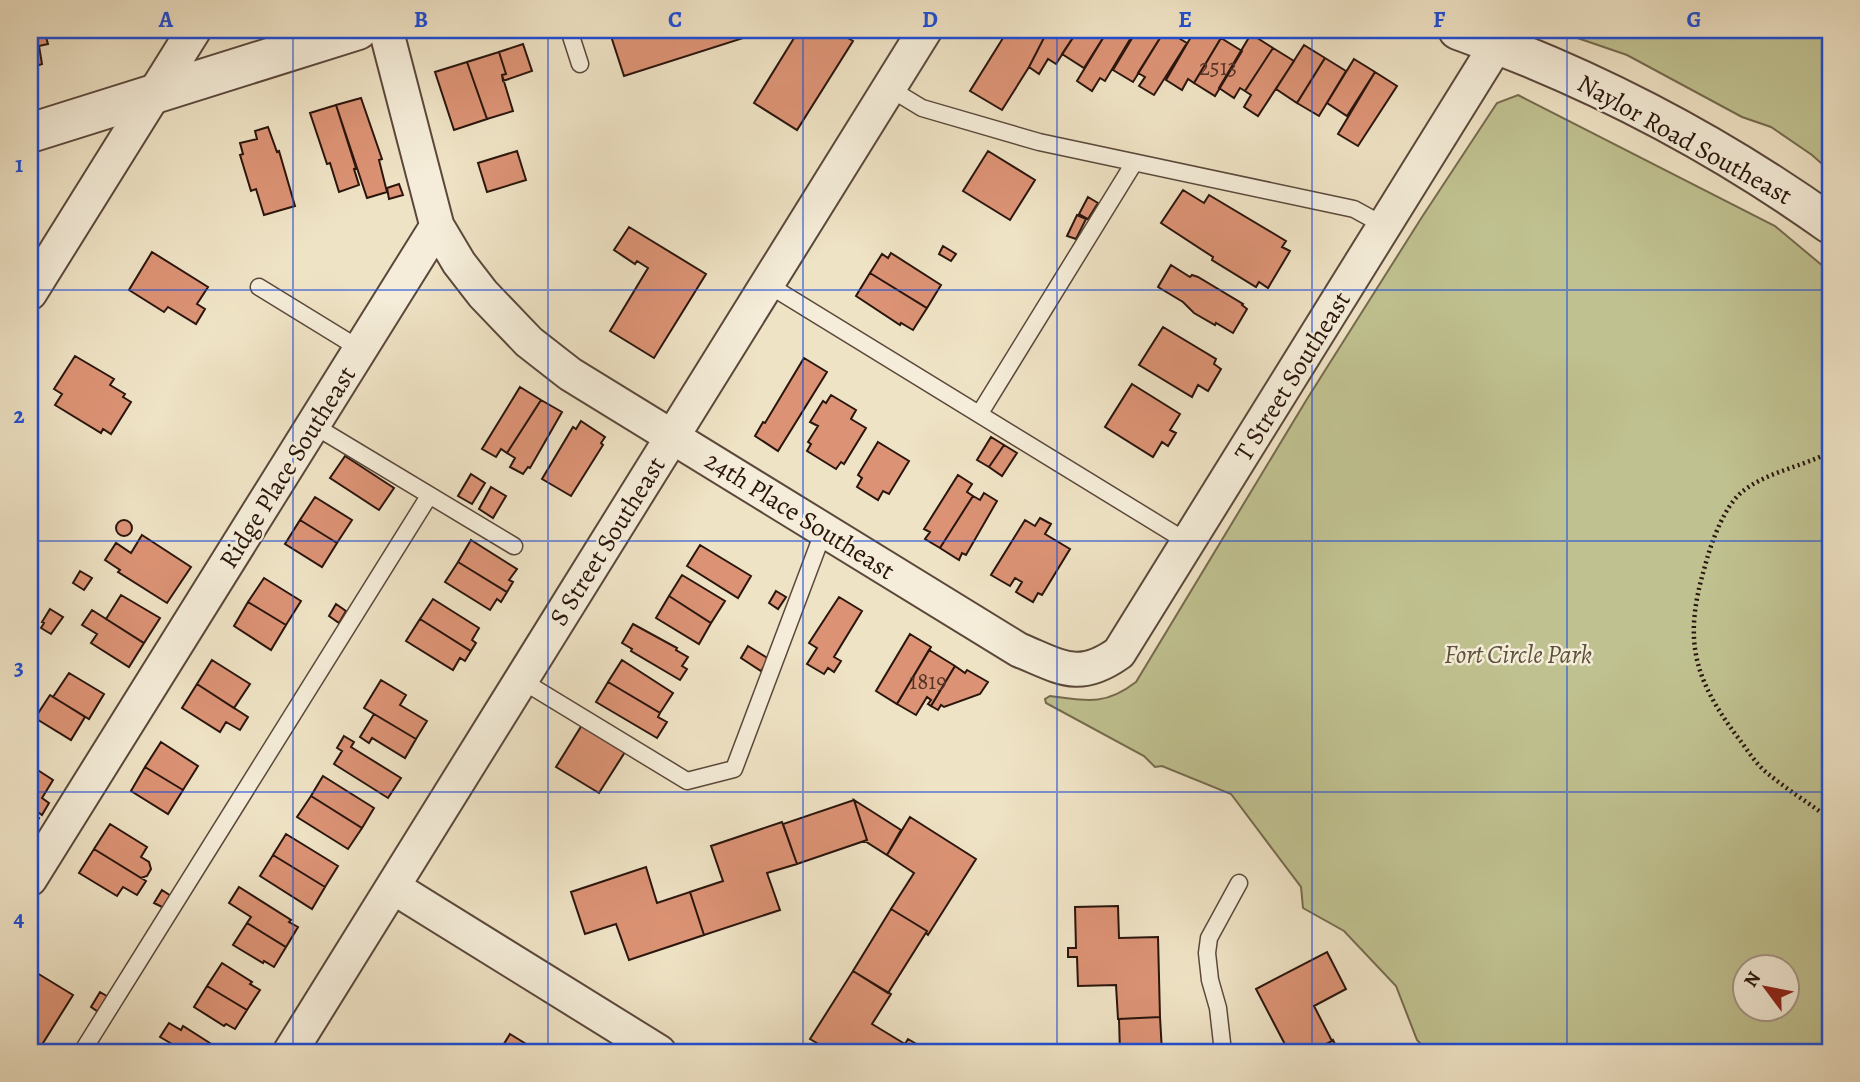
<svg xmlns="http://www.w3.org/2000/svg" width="1860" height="1082" viewBox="0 0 1860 1082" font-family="Alegreya,serif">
<rect width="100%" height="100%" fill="#efe3c5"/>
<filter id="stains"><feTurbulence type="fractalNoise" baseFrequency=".00286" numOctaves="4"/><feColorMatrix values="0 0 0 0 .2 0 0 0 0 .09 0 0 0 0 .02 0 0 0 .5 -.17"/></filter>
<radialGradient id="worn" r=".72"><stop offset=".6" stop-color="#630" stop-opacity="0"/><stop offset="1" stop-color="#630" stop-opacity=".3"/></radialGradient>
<path fill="#c0c190" stroke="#756b4e" stroke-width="2" fill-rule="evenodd" d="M1554,30H1830V171L1812,155L1771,127L1742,117L1627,55Z
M1518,95L1775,226L1830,272V1052H1428L1417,1040L1396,986L1344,931L1303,908L1301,887L1231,794L1162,766L1155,767L1144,756L1046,703L1045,699L1050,696C1086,701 1105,706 1136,682L1307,399L1422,217L1497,103ZM1744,967H1786V1009H1744Z"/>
<path fill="#dc9375" stroke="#2a150d" stroke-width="2" d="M30,30H44L48,44L39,46L42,64L30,68Z
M609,30H754L756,34L624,76Z
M799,30H834L853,41L797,130L754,103Z
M1008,30L1047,32L1029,67L1002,110L970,91Z
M1048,30H1078L1056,64L1048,59L1039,74L1029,67Z
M1078,30H1108L1084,68L1062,54Z
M1108,30H1122L1132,36L1105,81L1100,78L1092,91L1077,81Z
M1137,30H1165L1133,82L1113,70Z
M1165,30L1187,43L1154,95L1139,86L1145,77L1138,73Z
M1195,30H1208L1221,38L1194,83L1188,79L1182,90L1166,80Z
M1251,34L1273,48L1245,91L1240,88L1234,98L1219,88Z
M1221,38L1242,51L1215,96L1194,83Z
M523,44L532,71L503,81L502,75L506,74L499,52Z
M1304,45L1325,58L1297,103L1276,89Z
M1273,48L1294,61L1258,116L1244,107L1251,95L1245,91Z
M499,52L506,74L502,75L513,111L487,119L467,62Z
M1325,58L1346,71L1319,116L1297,103Z
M1354,59L1375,72L1347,116L1327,103Z
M467,62L487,119L454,130L435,72Z
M1375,72L1397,86L1358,146L1338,134Z
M361,98L382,159L379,160L387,192L367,198L336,105Z
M336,105L356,168L354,169L359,185L339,192L330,163L327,164L310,113Z
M268,127L277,152L279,151L295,206L264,215L256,189L251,191L240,155L243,154L240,143L257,139L255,131Z
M517,151L526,180L487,192L478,163Z
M988,151L1035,180L1010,220L963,191Z
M399,184L403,195L389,199L387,188Z
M1183,190L1204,203L1209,195L1286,241L1282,247L1290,251L1268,288L1259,282L1256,287L1212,260L1213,257L1161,223Z
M1088,197L1098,203L1088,219L1079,214Z
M1077,215L1086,219L1076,239L1067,236Z
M629,227L706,274L654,358L610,331L648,268L637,261L635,264L614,250Z
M943,246L956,254L951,261L939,254Z
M152,252L208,287L197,304L205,309L196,324L168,307L164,312L129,290Z
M891,253L941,285L927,308L870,273L882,254L888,258Z
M1171,265L1190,277L1192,275L1198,277L1243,304L1242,305L1247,309L1233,333L1216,323L1215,325L1194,313L1183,302L1158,287Z
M870,273L927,308L913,330L901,323L900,325L856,296Z
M1163,327L1216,359L1214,364L1221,369L1208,391L1198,385L1192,397L1139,365Z
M75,356L114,379L110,385L125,394L123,397L131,402L111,434L103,429L101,433L55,405L62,394L54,389Z
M804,358L827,372L778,451L755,436L763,422L765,423Z
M1132,384L1180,414L1170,430L1176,433L1168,446L1162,442L1153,457L1105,427Z
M520,387L541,400L507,453L501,449L496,457L482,449Z
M831,395L856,410L851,419L866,428L844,464L841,462L836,469L807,451L811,444L808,442L818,426L810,422L823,401L826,403Z
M541,400L562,412L530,468L528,467L523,474L510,467L515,458L507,453Z
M581,421L605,437L601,443L603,445L571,496L542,479L573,427L576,429Z
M991,437L1004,445L989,467L977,460Z
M878,442L909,461L889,494L883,491L878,500L857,487L862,478L858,475Z
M1004,445L1017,453L1002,476L989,467Z
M345,456L394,488L379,510L330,478Z
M471,474L485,483L472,504L458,496Z
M958,475L972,484L967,492L973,496L940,548L925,539L930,532L924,529Z
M491,487L506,496L493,518L479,509Z
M984,493L997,501L966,555L962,553L959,560L940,548L973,496L980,500Z
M315,497L352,520L337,543L300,520Z
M1040,518L1051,524L1045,534L1070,549L1042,595L1038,593L1033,602L1016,592L1022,582L1015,578L1010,586L991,575L1025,520L1035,526Z
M300,520L337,543L322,567L285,544Z
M116 528a8 8 0 1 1 16 0a8 8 0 1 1-16 0Z
M142,535L191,567L167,603L118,572L120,570L105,560L116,543L131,553Z
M471,540L517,569L509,580L513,582L507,592L458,562Z
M700,545L751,576L738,598L687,566Z
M458,562L507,592L501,602L497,599L490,610L445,582Z
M80,571L92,578L84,590L73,583Z
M682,575L725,601L711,623L669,596Z
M264,578L301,601L286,625L248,602Z
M776,591L786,597L778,609L769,603Z
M121,595L160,618L144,643L106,619Z
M669,596L711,623L699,644L656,618Z
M839,597L862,611L834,657L841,661L834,672L828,668L824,674L807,664L817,648L809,643Z
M433,599L479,628L472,640L476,643L471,651L420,619Z
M248,602L286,625L271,650L234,626Z
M336,604L346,611L339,623L329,616Z
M50,609L63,617L51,634L41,628L44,623L42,622Z
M92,610L144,643L129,667L91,643L97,634L82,625Z
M420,619L471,651L465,661L460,658L453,670L406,641Z
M633,624L677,648L676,650L688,657L682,666L687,669L680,680L631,651L632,649L622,643Z
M910,634L931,647L897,704L876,691Z
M748,646L769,659L761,671L741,658Z
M929,650L955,666L931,706L928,704L931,700L927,697L916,715L897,704Z
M212,660L250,684L234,708L197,684Z
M622,660L673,693L660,713L608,682Z
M955,666L965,673L967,670L988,682L980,694L944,707L941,705L938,710L931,706Z
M69,673L104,694L89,719L53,697Z
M381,680L406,695L400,705L427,721L416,739L364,708Z
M608,682L660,713L658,717L667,722L657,738L596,702Z
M197,684L248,717L240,730L226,722L220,732L182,708Z
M50,695L85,717L71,740L35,718Z
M374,714L416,739L405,758L372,738L369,743L360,737Z
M582,725L625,752L599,793L556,767Z
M344,736L354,742L351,747L401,778L388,798L334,764L342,751L337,748Z
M161,742L198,766L183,790L145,767Z
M30,765L53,780L42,798L49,803L42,815L35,810L32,814L39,818L32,830Z
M145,767L183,790L168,814L131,791Z
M323,776L374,808L362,828L311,796Z
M311,796L362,828L348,849L297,817Z
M854,800L867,840L797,864L783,824Z
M854,800L901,830L887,855L865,841L867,840Z
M910,817L976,859L928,935L926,933L927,931L891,909L914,873L887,855Z
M782,822L797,864L767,873L780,910L704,935L690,892L723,881L711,846Z
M110,824L147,847L141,857L149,862L151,869L147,876L141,878L94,849Z
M286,834L338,866L325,887L273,855Z
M94,849L146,881L137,895L123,887L117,896L79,873Z
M273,855L325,887L312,909L260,876Z
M646,867L657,903L690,892L704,935L629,960L616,924L585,934L571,892Z
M239,887L291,920L289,922L298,927L286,947L247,923L251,917L229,903Z
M162,890L171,896L164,908L154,903Z
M1118,906L1119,938L1158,937L1160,1017L1118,1019L1116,985L1078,986L1077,957H1068V948H1076L1075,907Z
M891,909L927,931L888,993L853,971Z
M247,923L286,947L274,967L264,961L263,963L233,945Z
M1327,952L1346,989L1314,1006L1332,1041L1311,1052H1289L1256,989Z
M222,963L252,982L250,984L260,990L247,1010L207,986Z
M853,971L891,994L872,1024L905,1044L900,1052H832L810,1039Z
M37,973L73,995L38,1051L30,1046V985Z
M207,986L247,1010L235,1029L226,1024L224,1026L194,1007Z
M100,992L110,998L100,1013L91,1007Z
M1160,1017L1162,1052H1120L1119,1019Z
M169,1023L181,1030L183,1026L213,1045L212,1047L220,1052H173L169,1049L172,1044L160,1037Z
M510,1034L539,1052H499Z
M908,1039L930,1052H900Z
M1333,1040L1339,1052H1311L1332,1041Z"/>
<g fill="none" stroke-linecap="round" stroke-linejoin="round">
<g stroke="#5b483b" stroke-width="19">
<path id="service" d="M569,30L580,64
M889,88L922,108L1039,142L1354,209L1385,226
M767,284L1189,543
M259,287L360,349
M980,413L1134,163
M313,425L514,546
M521,680L687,781L734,769L824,530
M82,1052L429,496
M1223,1052L1218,1008L1210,980L1207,953L1209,938L1239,883"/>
</g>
<g stroke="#5b483b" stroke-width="37">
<path id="minor" d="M386,30L437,226L459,263L483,294L529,342L570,374L1019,650C1061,667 1078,682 1119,653L1497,44
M30,293L194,30
M30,879L437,226
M393,887L659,1052
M290,1052L925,30"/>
</g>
<g stroke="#5b483b" stroke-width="42">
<path id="tertiary" d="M1458,30C1590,77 1715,142 1830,224
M30,133L358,30"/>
</g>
<path stroke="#2a150d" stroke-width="4.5" stroke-dasharray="2 3.5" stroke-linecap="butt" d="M1830,452C1802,467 1769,471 1743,491C1724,506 1711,543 1705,566C1683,640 1693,678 1739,739C1747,749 1755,763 1766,772C1786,789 1809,803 1830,819"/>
<use href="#service" stroke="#f5edd9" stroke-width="16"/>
<use href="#minor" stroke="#f5edd9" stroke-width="33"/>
<use href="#tertiary" stroke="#f5edd9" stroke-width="38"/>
</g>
<path fill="none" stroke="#1d4ed8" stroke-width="2" stroke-opacity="0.55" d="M293,30V1052M548,30V1052M803,30V1052M1057,30V1052M1312,30V1052M1567,30V1052M30,290H1830M30,541H1830M30,792H1830"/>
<g text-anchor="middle" stroke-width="5" stroke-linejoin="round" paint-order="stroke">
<g font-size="23" fill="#563427">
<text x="1218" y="75">2513</text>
<text x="928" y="689">1819</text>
</g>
<g font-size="26" fill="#2a150d" stroke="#f5edd9">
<text transform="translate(1685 139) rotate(29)" y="9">Naylor Road Southeast</text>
<text transform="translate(1292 376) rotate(-58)" y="9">T Street Southeast</text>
<text transform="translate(287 467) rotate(-58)" y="9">Ridge Place Southeast</text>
<text transform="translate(800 515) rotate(32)" y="9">24th Place Southeast</text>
<text transform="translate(607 541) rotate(-58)" y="9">S Street Southeast</text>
</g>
<g font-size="26" font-style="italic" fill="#5e513b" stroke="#f5edd9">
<text x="1518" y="663">Fort Circle Park</text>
</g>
</g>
<rect width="1860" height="1082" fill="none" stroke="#efe3c5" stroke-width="77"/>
<g transform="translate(1766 988) rotate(302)"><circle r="33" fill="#f5edd9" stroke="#a49787" stroke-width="2"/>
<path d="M0-5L12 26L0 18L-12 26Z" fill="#8f2418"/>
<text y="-10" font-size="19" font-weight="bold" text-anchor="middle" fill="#2a150d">N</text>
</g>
<rect x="38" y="38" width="1784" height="1006" fill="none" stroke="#1d4ed8" stroke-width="2.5"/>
<g font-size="23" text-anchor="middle" font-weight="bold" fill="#1d4ed8">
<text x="166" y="27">A</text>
<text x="421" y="27">B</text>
<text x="675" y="27">C</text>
<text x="930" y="27">D</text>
<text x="1185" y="27">E</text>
<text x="1439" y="27">F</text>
<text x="1694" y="27">G</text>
<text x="19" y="172">1</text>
<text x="19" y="423">2</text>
<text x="19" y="675">3</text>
<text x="19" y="926">4</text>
</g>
<rect width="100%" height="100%" filter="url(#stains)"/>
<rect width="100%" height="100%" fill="url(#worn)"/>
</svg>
